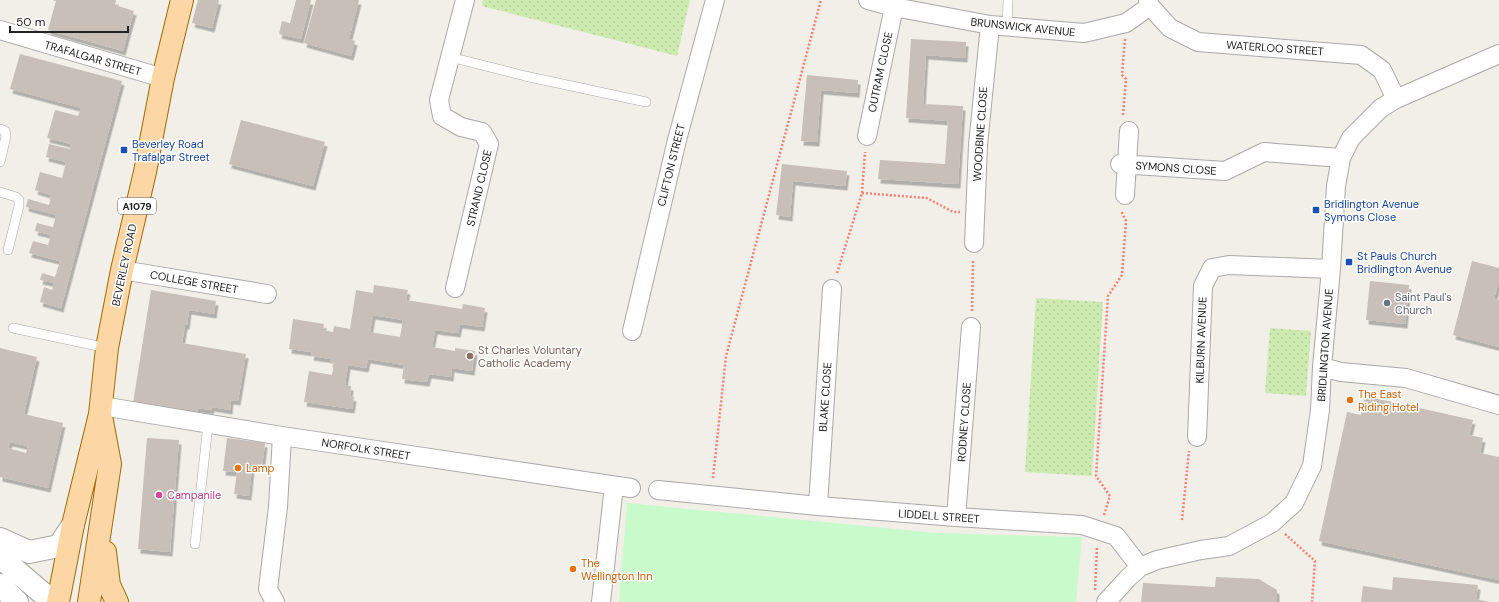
<svg xmlns="http://www.w3.org/2000/svg" width="1499" height="602" viewBox="0 0 1499 602" font-family="'DM Sans',sans-serif">
<defs>
<pattern id="grass-dots" width="8" height="8" patternUnits="userSpaceOnUse"><rect width="8" height="8" fill="#cdebb0"/><path d="M2 2h.1M6 6h.1" fill="none" stroke="#b0c997" stroke-width="1.8" stroke-linecap="round"/></pattern>
<filter id="shadow"><feDropShadow dx="2.5" dy="4.5" stdDeviation="0" flood-color="#0004"/></filter>
</defs>
<rect width="100%" height="100%" fill="#f2efe9"/>
<path fill="url(#grass-dots)" d="M483,0H690L677,56L482,6Z
M1036,298L1103,302L1092,476L1025,472Z
M1270,328L1311,331L1306,396L1265,393Z"/>
<path fill="#c8facc" d="M627,503L937,533L1082,537L1076,602H619Z"/>
<path fill="#c7bfb8" fill-rule="evenodd" filter="url(#shadow)" d="M52,0H116L115,5L134,11L123,51L48,30L56,1Z
M198,0H219L212,28L192,23Z
M296,0H311L301,39L279,34L282,21L290,23Z
M316,0H359L349,39L355,41L351,56L304,43Z
M911,39L966,42L965,58L926,55L923,104L963,106L958,184L878,179L880,160L945,164L948,121L906,118Z
M20,54L122,81L61,308L40,302L44,287L52,290L54,283L40,280L42,273L55,277L60,261L29,253L33,241L48,245L51,235L35,231L37,223L53,227L56,215L26,207L28,199L49,205L51,195L35,190L40,172L62,178L66,162L46,157L49,144L70,149L71,144L47,138L55,110L78,116L81,108L10,89Z
M807,75L858,80L857,93L821,90L817,142L801,141Z
M241,120L325,142L313,186L229,164Z
M782,164L847,171L845,186L793,181L790,217L776,215Z
M1472,261L1499,268V280L1494,299L1499,300V347L1453,335Z
M1370,281L1409,285L1405,324L1366,320Z
M374,285L408,290L406,300L462,309L463,304L485,308L482,327L460,324L458,333L435,330L432,347L455,351V348L475,351L472,371L452,368L451,377L429,374L427,382L402,379L404,365L368,359L366,368L348,365L345,385L351,386L350,396L354,397L352,409L304,402L309,371L332,375L334,363H330L331,359L311,356L312,352L289,349L293,319L324,324L323,330L333,332L334,326L350,329L356,290L373,293ZM373,315L403,320L400,337L370,332Z
M151,290L216,301L214,314L189,310L187,325H185L182,343L246,354L238,401L231,400L230,410L212,407L211,410L198,408L197,412L133,403Z
M0,348L37,357L24,414L63,423L48,488L0,477ZM10,442L28,446L26,453L8,448Z
M1365,396L1473,420L1469,435L1483,438L1480,453L1499,457V580L1319,541L1347,412L1361,415Z
M147,438L179,440L170,552L138,549Z
M227,438L265,443L262,468L252,467L249,496L234,494L237,472L223,471Z
M1216,577L1259,579L1277,590V602H1141L1143,583L1215,587Z
M1393,577L1478,585L1476,599L1490,602H1361L1363,586L1392,590Z"/>
<g fill="none" stroke-linecap="round" stroke-linejoin="round">
<g stroke="#a9a9a9" stroke-width="10">
<path id="service" d="M1007,27L1008,0
M450,57L525,76L646,102
M0,129L5,131L6,136L0,162
M0,192L16,197L19,200V206L8,250
M13,328L107,348
M195,544L208,424"/>
</g>
<g stroke="#a9a9a9" stroke-width="20">
<path id="minor" d="M868,0L894,7L990,25L1084,33L1126,23L1150,6
M1148,0L1150,6L1170,28L1198,42L1361,55L1382,70L1396,99
M0,30L163,78
M867,136L894,7
M1120,164L1225,171L1264,152L1341,158
M1125,195L1129,131
M974,243L978,145L990,25
M122,270L267,294
M455,288L489,144L482,132L461,127L442,116L439,100L465,0
M632,331L677,140L715,0
M1322,367L1341,372L1406,378L1499,405
M102,406L282,436L631,488
M1197,437L1203,286L1212,268L1229,265L1331,269
M658,490L818,506L956,517L1082,525L1116,536L1140,567
M818,506L832,289
M956,517L971,327
M275,602L268,589L278,507L282,436
M601,602L614,486
M1106,602L1128,578L1140,567L1157,560L1201,550L1229,546L1272,523L1294,503L1312,466L1320,410L1322,367L1331,269L1336,186L1341,158L1351,138L1381,108L1396,99L1499,54"/>
</g>
<g stroke="#a9a9a9" stroke-width="24">
<path id="tertiary" d="M0,539L29,552L59,546L73,525
M0,557L41,592L57,602
M0,585L17,602"/>
</g>
<g stroke="#a06b00" stroke-width="24">
<path id="primary" d="M105,552L109,585L117,602
M58,602L73,525L100,414L107,348L122,270L145,172L163,78L182,0
M89,602L110,464L102,421"/>
</g>
<path stroke="#fa8072" stroke-width="2.5" stroke-dasharray="2 2" stroke-linecap="butt" d="M1123,115L1126,79L1122,75L1125,39
M862,193L927,198L953,212H960
M837,273L862,193L865,152
M972,311L973,260
M713,478L726,356L821,0
M1104,515L1110,496L1096,476L1108,296L1122,275L1126,221L1121,211
M1182,520L1189,451
M1285,534L1315,561L1312,602
M1095,590L1097,547"/>
<use href="#service" stroke="#fff" stroke-width="9"/>
<use href="#minor" stroke="#fff" stroke-width="18"/>
<use href="#tertiary" stroke="#fff" stroke-width="22"/>
<use href="#primary" stroke="#fcd6a4" stroke-width="22"/>
</g>
<g fill="#1a4fb4" stroke="#fff" stroke-width="1.5">
<rect x="120" y="146" width="8" height="8" rx="2"/>
<rect x="1312" y="206" width="8" height="8" rx="2"/>
<rect x="1345" y="258" width="8" height="8" rx="2"/>
</g>
<circle fill="#6b7280" stroke="#fff" stroke-width="1.5" cx="1387" cy="303" r="4"/>
<circle fill="#8d6e63" stroke="#fff" stroke-width="1.5" cx="470" cy="356" r="4"/>
<g fill="#e8710a" stroke="#fff" stroke-width="1.5">
<circle cx="1350" cy="400" r="4"/>
<circle cx="238" cy="468" r="4"/>
<circle cx="573" cy="569" r="4"/>
</g>
<circle fill="#d1479c" stroke="#fff" stroke-width="1.5" cx="159" cy="495" r="4"/>
<g text-anchor="middle" stroke-width="3" stroke-linejoin="round" paint-order="stroke">
<rect fill="#fff" stroke="#646464" stroke-width="1" x="118" y="198" width="38" height="16" rx="3"/>
<g font-size="10" font-weight="bold" fill="#222">
<text x="137" y="210">A1079</text>
</g>
<g font-size="11" fill="#222" stroke="#fff">
<text transform="translate(1023 27) rotate(6)" y="4">BRUNSWICK AVENUE</text>
<text transform="translate(1275 48) rotate(4)" y="4">WATERLOO STREET</text>
<text transform="translate(93 58) rotate(16)" y="4">TRAFALGAR STREET</text>
<text transform="translate(880 72) rotate(-78)" y="4">OUTRAM CLOSE</text>
<text transform="translate(980 134) rotate(-86)" y="4">WOODBINE CLOSE</text>
<text transform="translate(671 165) rotate(-76)" y="4">CLIFTON STREET</text>
<text transform="translate(1176 168) rotate(4)" y="4">SYMONS CLOSE</text>
<text transform="translate(479 188) rotate(-77)" y="4">STRAND CLOSE</text>
<text transform="translate(124 265) rotate(-78)" y="4">BEVERLEY ROAD</text>
<text transform="translate(194 282) rotate(10)" y="4">COLLEGE STREET</text>
<text transform="translate(1201 340) rotate(-88)" y="4">KILBURN AVENUE</text>
<text transform="translate(1325 345) rotate(-86)" y="4">BRIDLINGTON AVENUE</text>
<text transform="translate(825 397) rotate(-86)" y="4">BLAKE CLOSE</text>
<text transform="translate(964 422) rotate(-86)" y="4">RODNEY CLOSE</text>
<text transform="translate(366 449) rotate(9)" y="4">NORFOLK STREET</text>
<text transform="translate(939 516) rotate(4)" y="4">LIDDELL STREET</text>
</g>
<g font-size="11" fill="#164399" stroke="#fff" text-anchor="start">
<text x="132" y="148">Beverley Road<tspan x="132" dy="13">Trafalgar Street</tspan></text>
<text x="1324" y="208">Bridlington Avenue<tspan x="1324" dy="13">Symons Close</tspan></text>
<text x="1357" y="260">St Pauls Church<tspan x="1357" dy="13">Bridlington Avenue</tspan></text>
</g>
<g font-size="11" fill="#5b616d" stroke="#fff" text-anchor="start">
<text x="1395" y="301">Saint Paul's<tspan x="1395" dy="13">Church</tspan></text>
</g>
<g font-size="11" fill="#785e54" stroke="#fff" text-anchor="start">
<text x="478" y="354">St Charles Voluntary<tspan x="478" dy="13">Catholic Academy</tspan></text>
</g>
<g font-size="11" fill="#c56008" stroke="#fff" text-anchor="start">
<text x="1358" y="398">The East<tspan x="1358" dy="13">Riding Hotel</tspan></text>
<text x="246" y="472">Lamp</text>
<text x="581" y="567">The<tspan x="581" dy="13">Wellington Inn</tspan></text>
</g>
<g font-size="11" fill="#b23c85" stroke="#fff" text-anchor="start">
<text x="167" y="499">Campanile</text>
</g>
</g>
<path d="M10 26v6h118v-6" fill="none" stroke="#222222" stroke-width="2"/>
<text x="16" y="26" font-size="12" fill="#222222" stroke="#ffffff" stroke-width="3" paint-order="stroke">50 m</text>
</svg>
